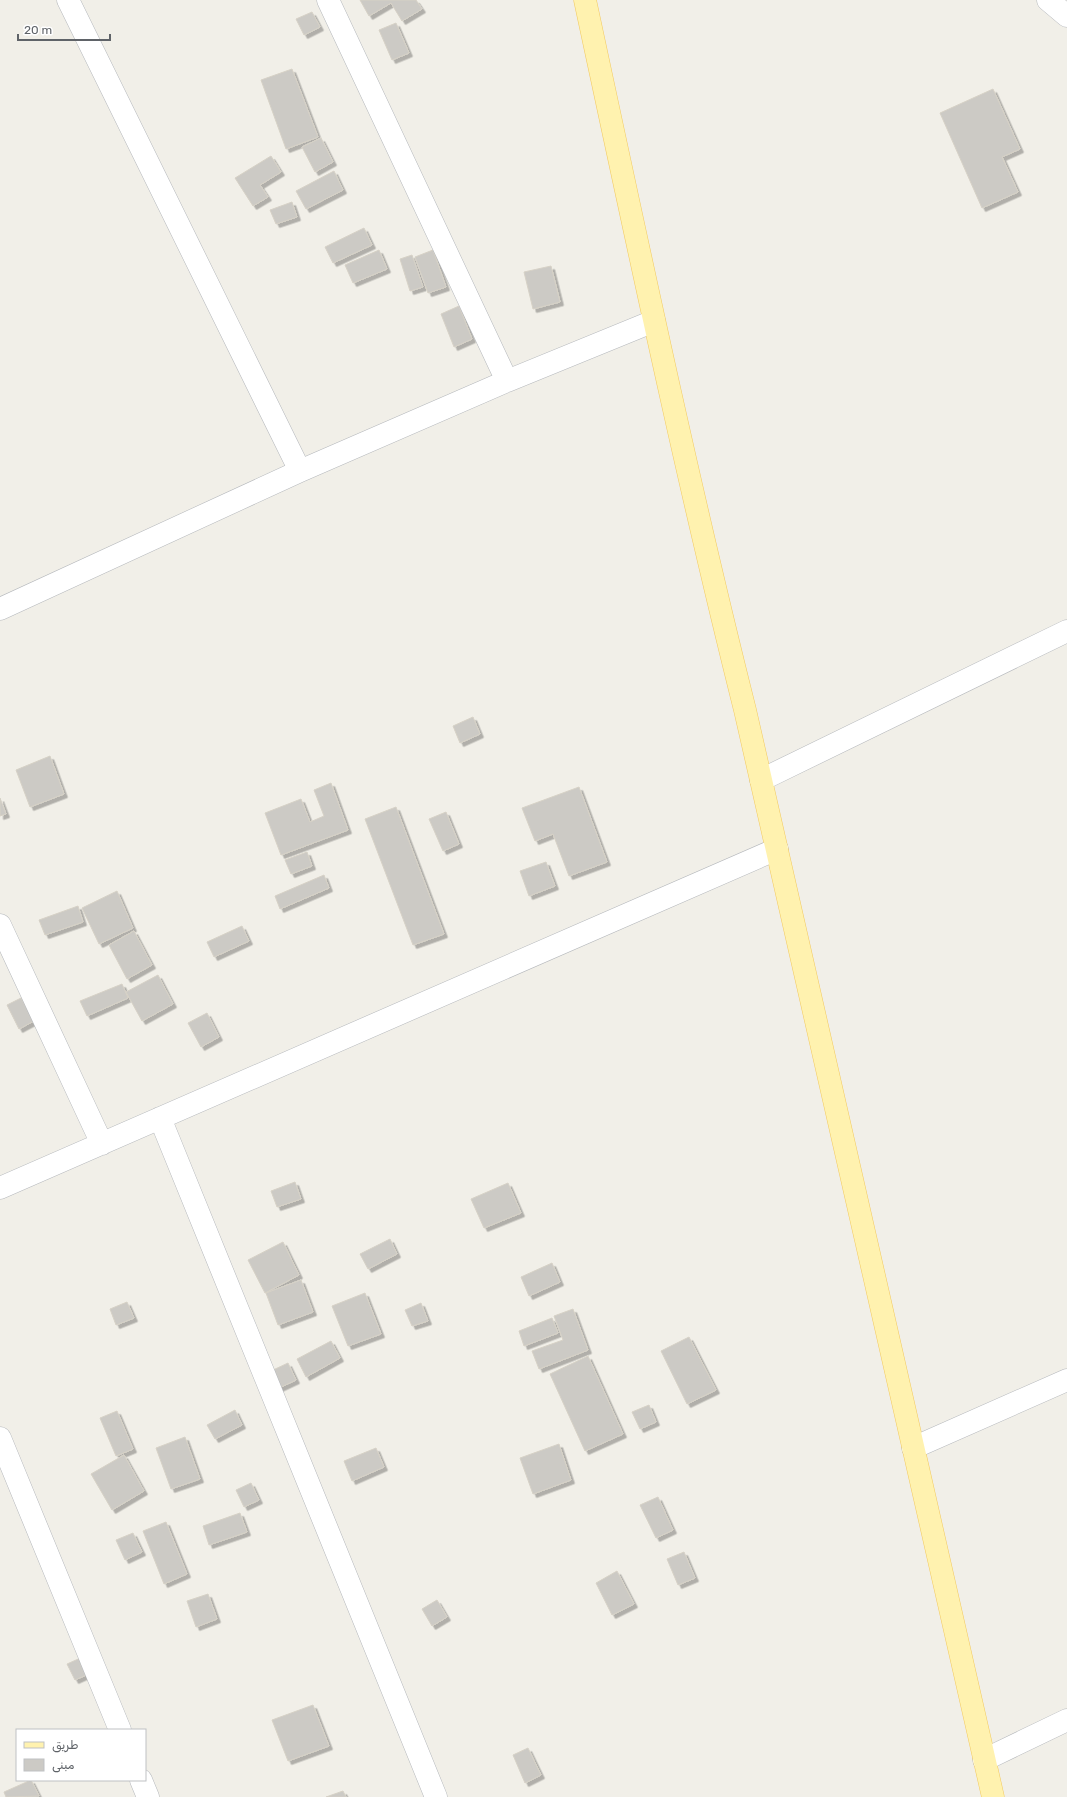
<svg xmlns="http://www.w3.org/2000/svg" width="1067" height="1797" viewBox="0 0 1067 1797" font-family="Rubik,Vazirmatn,sans-serif">
<defs>
<filter id="shadow"><feDropShadow dx="3.5" dy="3.5" stdDeviation="0" flood-color="#0004"/></filter>
</defs>
<rect width="100%" height="100%" fill="#f1efe8"/>
<path fill="#cccac5" stroke="#d6d1c6" filter="url(#shadow)" d="M360,0H416L422,9L402,21L391,3L369,16Z
M312,12L320,27L304,35L296,19Z
M396,23L409,53L392,60L379,30Z
M292,69L318,137L286,149L261,80Z
M993,89L1020,149L1002,157L1018,192L982,208L940,113Z
M321,138L333,162L315,172L302,147Z
M271,156L281,172L260,185L268,197L253,206L235,178Z
M334,171L343,190L306,209L296,191Z
M292,202L297,217L276,224L270,210Z
M364,228L372,245L333,263L325,247Z
M379,250L387,269L353,283L345,265Z
M433,250L446,287L428,293L415,257Z
M412,255L423,287L410,291L400,259Z
M551,266L560,302L533,309L524,272Z
M459,306L472,339L454,347L441,314Z
M473,717L480,734L460,743L453,726Z
M50,756L64,794L30,807L16,770Z
M331,783L348,830L281,855L265,813L301,799L310,822L324,816L314,790Z
M579,787L607,862L569,876L553,834L535,841L522,808Z
M0,798L6,814L0,816Z
M396,807L444,934L413,945L365,819Z
M446,812L459,844L443,851L429,819Z
M307,852L312,866L291,874L285,860Z
M546,862L555,886L529,896L520,871Z
M324,875L329,888L280,909L275,896Z
M117,891L133,928L99,944L82,908Z
M78,906L83,922L45,935L39,920Z
M242,926L249,941L214,957L207,942Z
M134,931L152,965L127,979L109,945Z
M158,975L173,1004L142,1021L126,992Z
M122,984L128,998L87,1016L80,1001Z
M21,998L34,1021L19,1029L7,1005Z
M207,1013L219,1037L201,1047L188,1023Z
M295,1182L301,1199L277,1207L271,1191Z
M508,1183L521,1213L484,1228L471,1199Z
M390,1239L397,1254L368,1269L360,1254Z
M283,1242L299,1275L265,1293L248,1260Z
M552,1263L560,1282L529,1296L521,1277Z
M301,1280L313,1312L278,1325L266,1293Z
M365,1293L381,1334L348,1346L332,1306Z
M127,1302L134,1318L116,1325L110,1309Z
M421,1303L428,1321L412,1326L405,1310Z
M573,1309L588,1350L539,1369L532,1351L563,1340L554,1316Z
M552,1318L558,1333L524,1346L519,1331Z
M689,1337L716,1390L687,1404L661,1351Z
M331,1341L340,1358L306,1377L297,1359Z
M588,1356L623,1434L585,1451L550,1374Z
M288,1363L296,1380L264,1395L256,1378Z
M649,1405L656,1422L640,1429L632,1412Z
M235,1410L242,1425L215,1439L207,1425Z
M117,1411L133,1449L116,1456L100,1418Z
M185,1437L200,1479L171,1489L156,1448Z
M559,1444L571,1480L533,1494L520,1458Z
M376,1448L384,1467L352,1481L344,1461Z
M124,1455L144,1491L112,1510L91,1474Z
M251,1483L259,1500L244,1507L236,1490Z
M658,1497L673,1530L656,1538L640,1505Z
M240,1513L247,1532L209,1545L203,1526Z
M166,1522L187,1574L164,1584L143,1531Z
M133,1533L142,1552L125,1560L116,1540Z
M684,1552L695,1578L678,1585L667,1559Z
M617,1571L634,1604L612,1615L596,1583Z
M208,1594L217,1619L196,1627L187,1601Z
M437,1600L447,1617L432,1626L422,1609Z
M85,1656L93,1672L75,1680L67,1664Z
M313,1705L329,1746L288,1761L272,1720Z
M528,1748L541,1775L525,1783L513,1755Z
M31,1780L39,1796L6,1797L4,1792Z
M343,1791L346,1797H326Z"/>
<g fill="none" stroke-linecap="round" stroke-linejoin="round">
<g stroke="#b5b8bc" stroke-width="23">
<path id="minor" d="M68,0L300,471
M328,0L507,381
M1048,0L1067,16
M0,609L300,471L507,381L654,321
M761,780L1067,631
M0,925L102,1144
M160,1118L436,1797
M0,1188L777,849
M0,1438L120,1730
M913,1448L1067,1380
M984,1760L1067,1720
M141,1780L148,1797"/>
</g>
<g stroke="#f2c960" stroke-width="23">
<path id="primary" d="M585,0C636,237 686,475 745,710L993,1797"/>
</g>
<use href="#minor" stroke="#fff" stroke-width="22"/>
<use href="#primary" stroke="#fff2af" stroke-width="22"/>
</g>
<rect x="16" y="1729" width="130" height="52" fill="#ffffff" stroke="#bfc1c3"/>
<rect x="24" y="1742" width="20" height="6" fill="#fff2af" stroke="#bfc1c3"/>
<text x="52" y="1749" font-size="12" fill="#5f6368">طريق</text>
<rect x="24" y="1759" width="20" height="12" fill="#cccac5" stroke="#bfc1c3"/>
<text x="52" y="1769" font-size="12" fill="#5f6368">مبنى</text>
<path d="M18 34v6h92v-6" fill="none" stroke="#5f6368" stroke-width="2"/>
<text x="24" y="34" font-size="12" fill="#5f6368" stroke="#ffffff" stroke-width="3" paint-order="stroke">20 m</text>
</svg>
